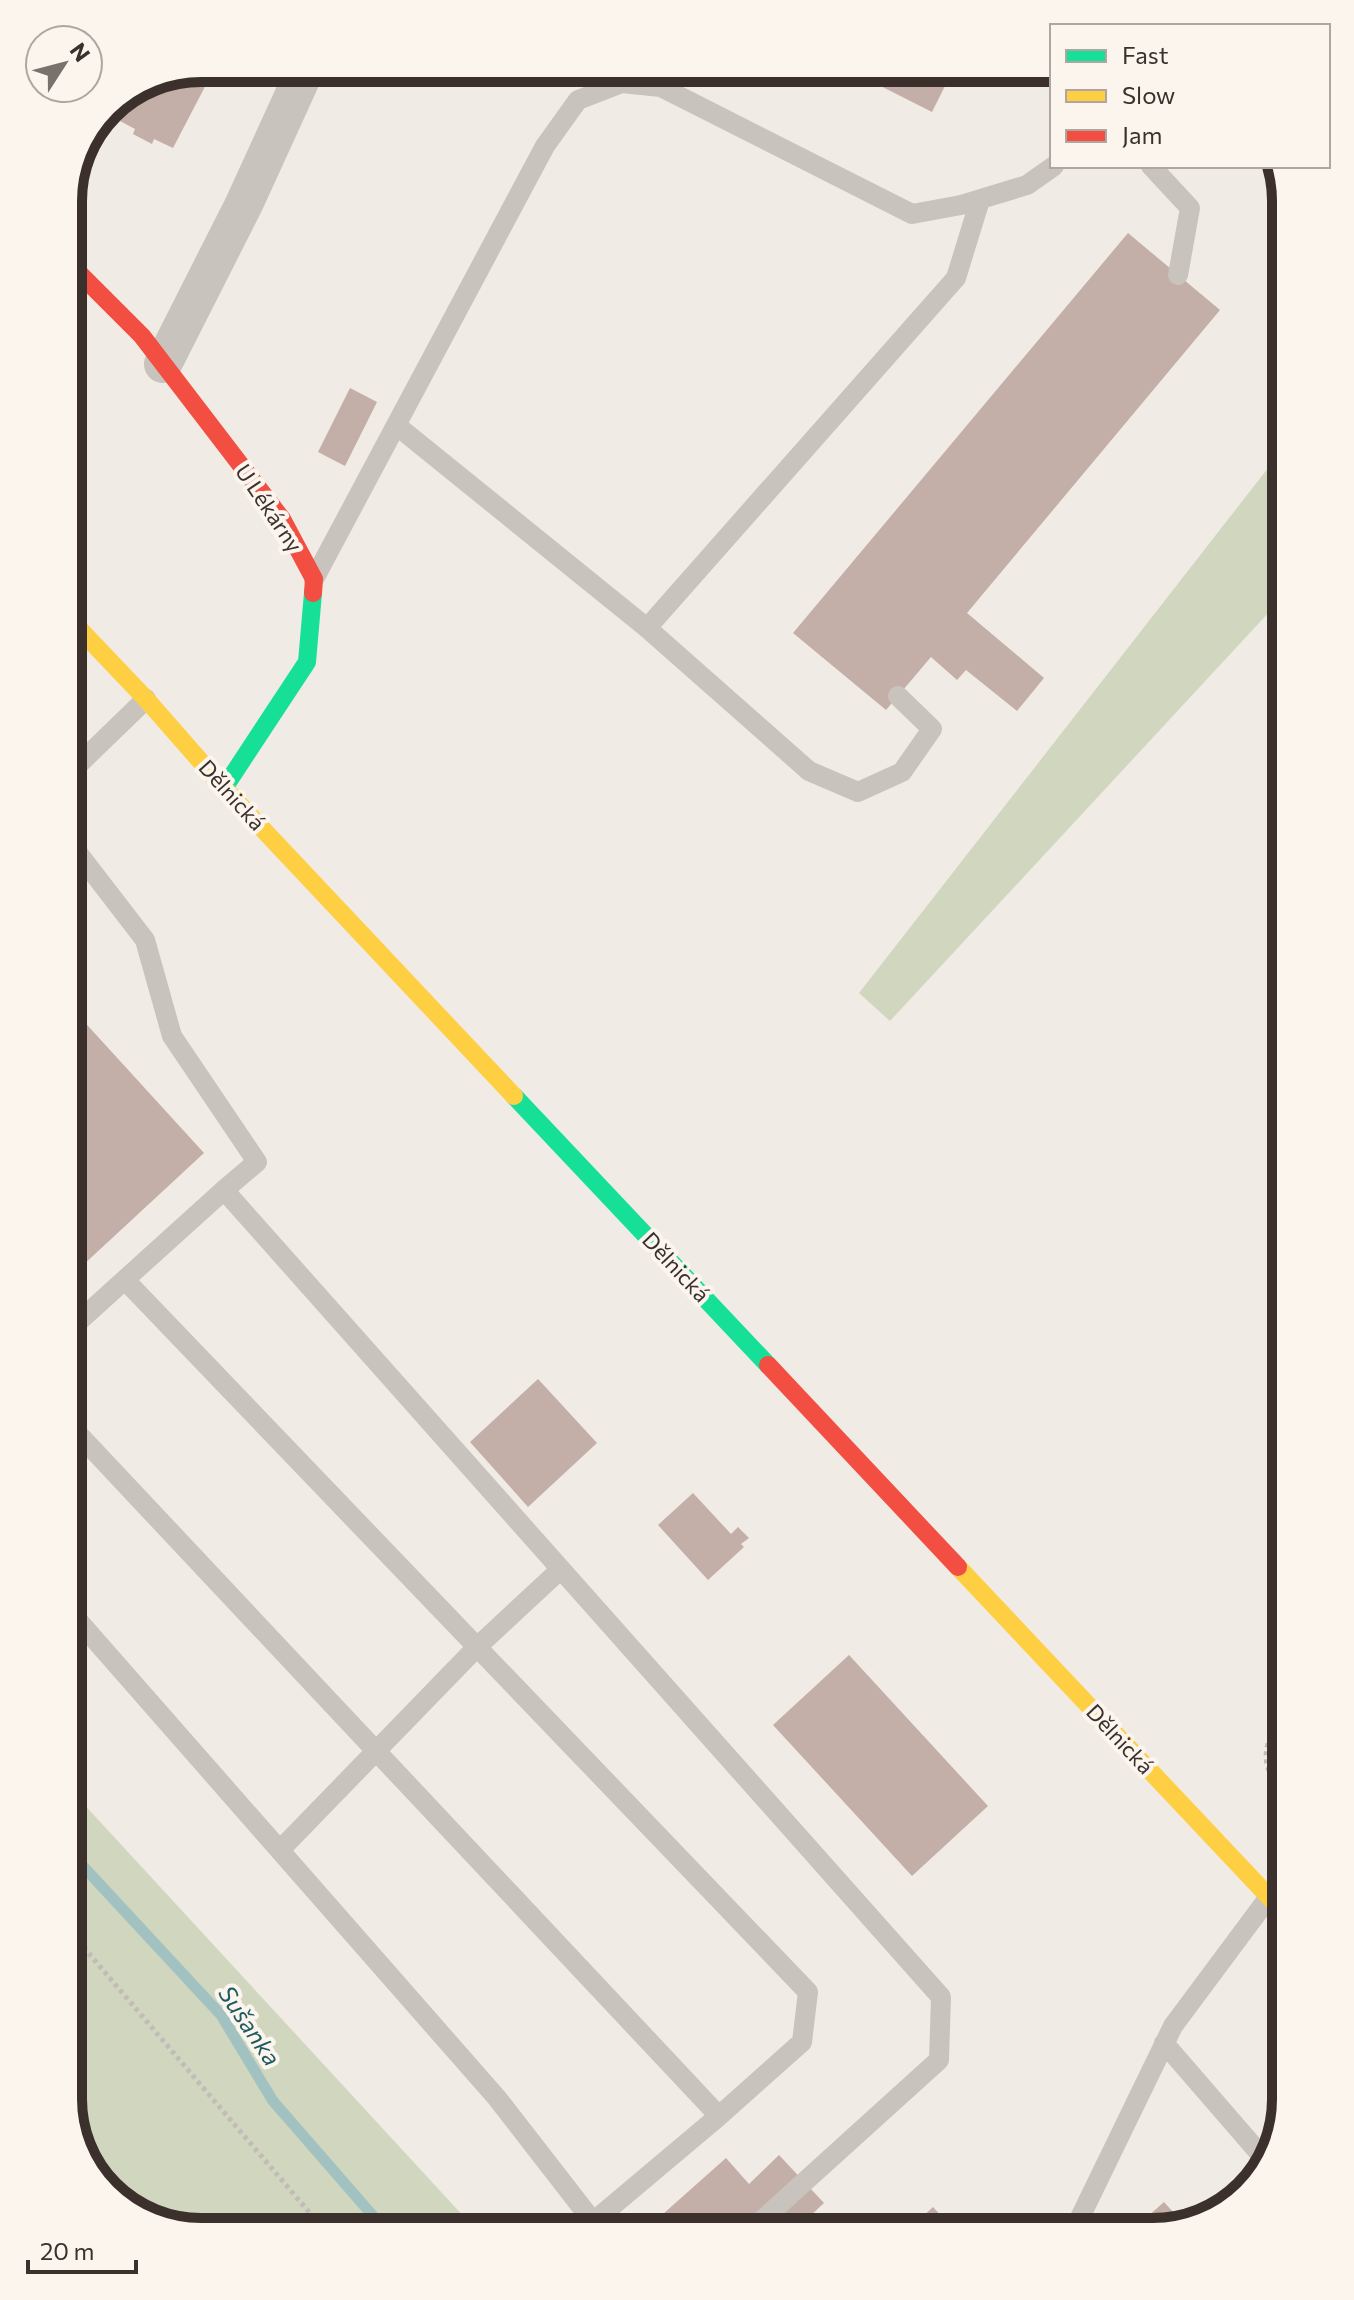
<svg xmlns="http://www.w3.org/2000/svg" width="1354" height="2300" viewBox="0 0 1354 2300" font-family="Commissioner,sans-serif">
<rect width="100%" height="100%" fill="#f0ebe5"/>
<path fill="#d1d6bf" d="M1286,445V594L890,1021L859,993Z
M68,1787L478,2232H193L127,2210L82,2157L68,2099Z"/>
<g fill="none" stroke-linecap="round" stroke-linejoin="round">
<path stroke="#a1c2c1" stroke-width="11" d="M68,1850L221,2015L273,2101L387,2232"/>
</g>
<path fill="#c3afa7" d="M953,70L932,112L851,71H875Z
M210,77L173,148L154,139L152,144L133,134L135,129L120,121L138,86L146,81L158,87L162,78Z
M1128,233L1220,310L967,613L1044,678L1017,711L966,670L957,680L931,657L886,710L793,633Z
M350,388L377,402L345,466L318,452Z
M68,880L86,900L68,915Z
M68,1004L204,1153L68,1279Z
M538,1379L597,1443L528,1507L470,1442Z
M693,1493L731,1534L738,1527L749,1538L741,1544L744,1547L708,1580L658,1525Z
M849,1655L988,1806L912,1876L773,1725Z
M1286,2090V2099L1281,2114L1272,2103Z
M779,2155L824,2203L793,2232H716L707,2221L695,2232H679L663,2214L726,2158L749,2184Z
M1164,2202L1185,2225L1153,2232H1130Z
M933,2207L956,2232H906Z"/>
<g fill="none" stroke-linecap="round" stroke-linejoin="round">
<path stroke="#c2bbb6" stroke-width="5" stroke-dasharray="4 4" stroke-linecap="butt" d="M1286,1798C1259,1765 1260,1746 1286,1713
M68,1929L326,2232"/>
<path stroke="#c9c3be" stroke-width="20" d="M1151,166L1190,208L1178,275
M396,425L647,628L956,278L980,200
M314,579L545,146L578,100L622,83L661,87L912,214L961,205L1027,185L1054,166
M647,628L809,771L858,792L902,772L932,729L898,696
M68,782L80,763L146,699
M68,840L145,940L172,1036L257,1162L224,1190
M68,1331L224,1190L941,1997L939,2060L749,2232
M68,1423L719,2116L802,2042L808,1992L125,1280
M68,1609L497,2098L601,2232
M280,1850L477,1647L561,1569
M1164,2043L1267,2162
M593,2222L719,2116
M1073,2232L1173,2026L1269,1897"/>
<path stroke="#c9c3be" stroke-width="38" d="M163,364L244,204L302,77"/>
<path stroke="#16e098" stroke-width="18" d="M224,788L307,662L313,593
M514,1096L768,1365"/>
<path stroke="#ffcf43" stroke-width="18" d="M68,617L146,699L224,788L514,1096
M958,1567L1286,1915"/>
<path stroke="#f24e42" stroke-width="18" d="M68,262L142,336L282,519L314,579L313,593
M768,1365L958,1567"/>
</g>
<g text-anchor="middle" stroke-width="8" stroke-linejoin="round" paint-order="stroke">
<g font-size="22" fill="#3b302b" stroke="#fbf5ee">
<text transform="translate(269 508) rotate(56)" y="8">U Lékárny</text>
<text transform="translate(232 795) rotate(48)" y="8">Dělnická</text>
<text transform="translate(676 1267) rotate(47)" y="8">Dělnická</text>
<text transform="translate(1120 1739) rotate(47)" y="8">Dělnická</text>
</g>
<g font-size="24" font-style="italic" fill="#1f5a5e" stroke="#fbf5ee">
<text transform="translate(249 2026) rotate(56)" y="8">Sušanka</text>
</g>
</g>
<path d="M0 0H1354V2300H0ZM201 82H1153A119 119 0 0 1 1272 201V2099A119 119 0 0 1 1153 2218H201A119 119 0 0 1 82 2099V201A119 119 0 0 1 201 82Z" fill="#fbf5ee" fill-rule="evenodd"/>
<path fill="none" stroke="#3b302b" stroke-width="10" d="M201 82H1153A119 119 0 0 1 1272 201V2099A119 119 0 0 1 1153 2218H201A119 119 0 0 1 82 2099V201A119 119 0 0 1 201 82Z"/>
<rect x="1050" y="24" width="280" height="144" fill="#fbf5ee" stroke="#aea6a0" stroke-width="2"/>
<rect x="1066" y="50" width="40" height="12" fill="#16e098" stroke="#aea6a0" stroke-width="2"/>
<text x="1122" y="64" font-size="24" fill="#3b302b">Fast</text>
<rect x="1066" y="90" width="40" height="12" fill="#ffcf43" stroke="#aea6a0" stroke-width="2"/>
<text x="1122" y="104" font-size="24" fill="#3b302b">Slow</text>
<rect x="1066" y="130" width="40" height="12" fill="#f24e42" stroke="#aea6a0" stroke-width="2"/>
<text x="1122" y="144" font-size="24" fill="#3b302b">Jam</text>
<g transform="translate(64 64) rotate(54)"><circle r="38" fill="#fbf5ee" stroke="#aea6a0" stroke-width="2"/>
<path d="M0-6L14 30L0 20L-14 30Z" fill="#7a716c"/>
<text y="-12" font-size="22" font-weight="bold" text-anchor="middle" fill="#3b302b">N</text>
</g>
<path d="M28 2260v12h108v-12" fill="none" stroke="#3b302b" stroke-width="4"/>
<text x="40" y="2260" font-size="24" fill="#3b302b" stroke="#fbf5ee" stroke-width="6" paint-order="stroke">20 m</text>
</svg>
